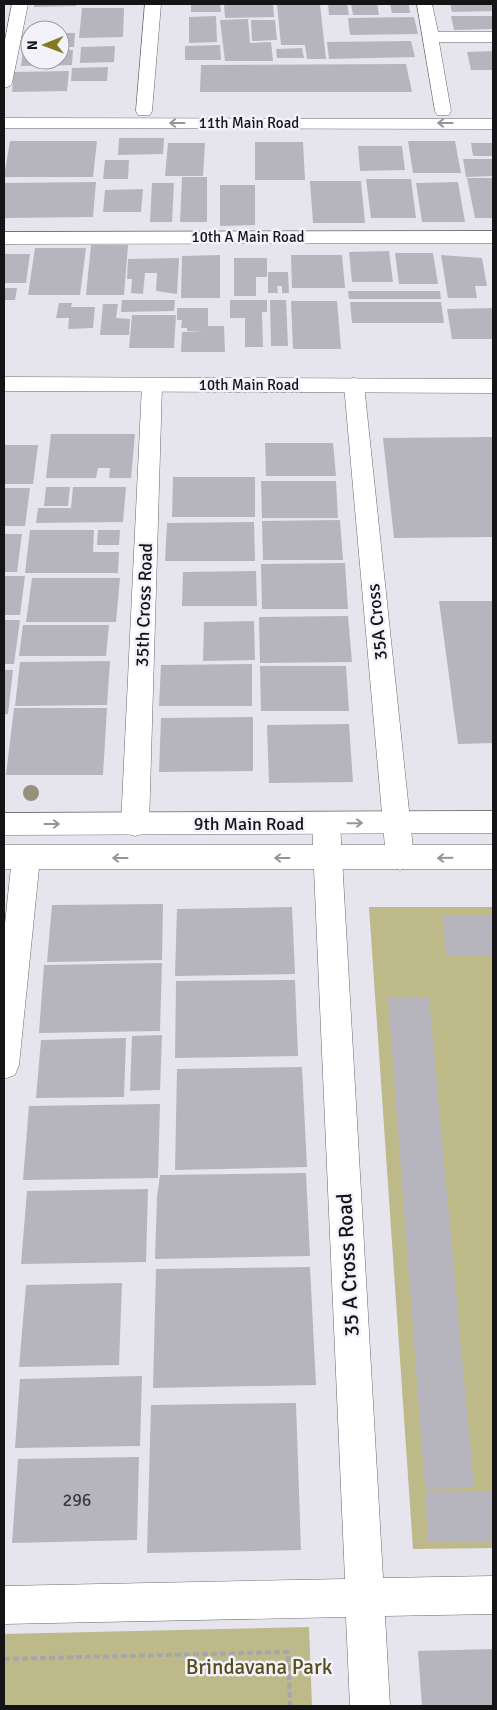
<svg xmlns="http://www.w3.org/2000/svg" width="497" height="1710" viewBox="0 0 497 1710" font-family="Signika,sans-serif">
<rect width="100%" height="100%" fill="#e6e5ee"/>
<path fill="#bdb988" d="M369,907H493V1548L413,1549Z
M309,1627L312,1706H4V1634Z"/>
<path fill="#b6b5bd" d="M34,4H76V6L34,7Z
M191,4H220L221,12H191Z
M224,4H273L274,17L225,18Z
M277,4H320L326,59H307L305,45H281Z
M328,4H347L349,15H329Z
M351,4H377L379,15H353Z
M390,4H409L410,13H392Z
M450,4H493V11L452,12Z
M82,8H124L123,37L79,38Z
M216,16L217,42L189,43V17Z
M451,16H493V29L454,30Z
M414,17L418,34L350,35L348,18Z
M248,19L250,43L271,42L273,61H225L220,20Z
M251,20H275L277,40L252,41Z
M60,33H75L74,47H60Z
M411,41L415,57L329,59L327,42Z
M220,45L221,60H185V46Z
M115,46L114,62L80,63L81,47Z
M302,48L304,58H277L276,49Z
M60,50H73L72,65L21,66L23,51H30V60H60Z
M493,51V70H471L467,52Z
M406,64L412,92H200L201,65Z
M108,67L107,81H71L72,68Z
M69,71L67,91L12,92L14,72Z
M119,138H164L163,154L118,155Z
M10,141H97L93,177H4Z
M408,141H455L461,173H413Z
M255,142H303L305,180H255Z
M168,143H205L203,176H165Z
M471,143H493V156H473Z
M358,146H402L405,170L360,171Z
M463,159H493V176L466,177Z
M105,160H129L128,179H103Z
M182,177H207V222H180Z
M467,178H493V218H475Z
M366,179H411L416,218H371Z
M310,181H361L365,223H313Z
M96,182L93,217L4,218L5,183Z
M458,182L465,222H422L416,183Z
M152,183H174L172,222H150Z
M220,185H255V225L220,226Z
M143,189L141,212H103L105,190Z
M91,245H128L124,295H86Z
M35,248H86L80,295H28Z
M389,251L393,282H352L349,252Z
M395,253H433L438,284H399Z
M4,254H30L26,283H4Z
M220,255V298H181L182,256Z
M291,255H342L345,288H292Z
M441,255L482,258L487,286H475L477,298H448Z
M179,258L177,294L156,291L157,273H145L143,294L131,293L132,279H127L128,259Z
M234,258H267V277H256V296H234Z
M268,272H288L289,293H282V286H277L278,293H268Z
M4,288H17L15,300H4Z
M348,291H440L441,299H349Z
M122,300H175L174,311L121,312Z
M230,300H267V312H262L263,347H245V318H230Z
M270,300H286L288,346H271Z
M291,301H337L341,349H293Z
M350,302H441L444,323H352Z
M59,303H72L71,307H95L93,328L68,329L69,318H56Z
M103,304H118L116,318L130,319L129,335H100Z
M177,308H208V326H224L225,352H181L182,332L206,331H187V328H181L182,320H177Z
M493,308V339H452L447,309Z
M132,315H176L174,348H129Z
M51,434H135L131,478H109L110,468H98L96,478H46Z
M493,437V537L394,538L383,438Z
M265,443H333L336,476H266Z
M4,445H38L33,484H4Z
M173,477H255V517H172Z
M261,481H336L338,518H262Z
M46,487H70L68,506H44Z
M73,487H126L123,522L36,523L38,508H71Z
M4,488H30L25,526H4Z
M340,520L343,560H263L262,521Z
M254,522L255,561H165L167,523Z
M30,530H94L93,552H119L118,573H25Z
M98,530H120L119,545H97Z
M4,534H22L17,572H4Z
M345,563L348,609H262L261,564Z
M256,571L257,606H182L183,572Z
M4,576H25L20,615H4Z
M32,578H120L116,622H26Z
M439,601H493V743L458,744Z
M348,616L352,662L260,663L259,617Z
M4,620H20L14,664H4Z
M254,621L255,660L203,661L204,622Z
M23,625H109L106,656H19Z
M110,661L107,705L15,706L20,662Z
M252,664V706H159L161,665Z
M260,666H346L349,711H261Z
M4,670H13L8,714H4Z
M14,708H107L103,775H6Z
M253,717V771L159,772L161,718Z
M349,724L353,782L269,783L267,725Z
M163,904L162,960L47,962L52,905Z
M292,907L295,974L175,976L177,909Z
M442,915H493V955H446Z
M162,963L160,1031L39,1033L44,965Z
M295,980L298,1056L175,1058L176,981Z
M388,998H429L474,1488L425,1489Z
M162,1035L160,1090L130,1091L132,1036Z
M126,1038L124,1097L36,1098L41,1040Z
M302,1067L307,1167L175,1170L177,1069Z
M160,1104L158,1178L23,1180L29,1106Z
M306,1173L310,1256L155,1259L157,1197L160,1175Z
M148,1189L146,1262L21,1264L27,1191Z
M310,1267L316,1385L153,1388L156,1269Z
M122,1283L119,1365L19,1367L26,1285Z
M142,1376L140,1446L15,1448L20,1379Z
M296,1403L301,1550L147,1553L151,1405Z
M139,1457L137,1540L12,1543L18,1459Z
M493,1491V1542H428L425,1492Z
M493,1649V1706H422L418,1651Z"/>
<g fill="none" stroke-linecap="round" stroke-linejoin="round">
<g stroke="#696870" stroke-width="1">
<path id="street" d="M12,4H28L12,83L10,86L4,88V45Z
M145,4H161L152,111L150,115H138L136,111Z
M417,4H432L438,32H493V42H439L451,111L449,115H437L435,111Z
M493,231V243L4,244V232Z
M152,378L159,380L162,385L149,825L145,833L135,836L125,833L121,825L142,385L145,380Z
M354,378L361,380L364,385L414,858L410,866L400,870L390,866L386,858L344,385L347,380Z
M326,812L336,815L340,823L383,1578L493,1576V1614L385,1616L390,1706H350L346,1617L4,1624V1586L345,1579L312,823L316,815Z
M26,846L36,850L40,858L19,1065L15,1075L4,1079V933L12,858L16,850Z"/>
</g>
<g stroke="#696870" stroke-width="1">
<path id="secondary" d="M4,118L493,119V129L4,128Z
M4,377L493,379V393L4,391Z
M493,811V833L4,835V813Z
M4,845H493V869H4Z"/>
</g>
<path stroke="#a6a6ad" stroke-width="4" stroke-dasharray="6 3" stroke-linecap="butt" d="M4,1659L288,1652L290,1706"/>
<use href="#street" fill="#fff" fill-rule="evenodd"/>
<use href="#secondary" fill="#fff" fill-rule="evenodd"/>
</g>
<circle fill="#95917a" cx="31" cy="793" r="8"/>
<defs><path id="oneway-shaft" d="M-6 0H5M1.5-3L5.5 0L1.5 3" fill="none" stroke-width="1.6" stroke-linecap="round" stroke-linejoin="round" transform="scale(1.25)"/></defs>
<g stroke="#959597">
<use href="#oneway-shaft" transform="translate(177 123) rotate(-180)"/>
<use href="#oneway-shaft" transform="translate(445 123) rotate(-180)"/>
<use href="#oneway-shaft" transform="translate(355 823) rotate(-1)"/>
<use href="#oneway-shaft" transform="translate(52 824)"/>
<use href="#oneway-shaft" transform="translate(120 858) rotate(-180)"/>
<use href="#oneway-shaft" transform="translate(282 858) rotate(-180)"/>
<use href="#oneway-shaft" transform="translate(445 858) rotate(179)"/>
</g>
<g text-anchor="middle" stroke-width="5" stroke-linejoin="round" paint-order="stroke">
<g font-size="15" fill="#141417" stroke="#f3f2fb">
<text x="249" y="128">11th Main Road</text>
<text x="248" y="242">10th A Main Road</text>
<text x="249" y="390">10th Main Road</text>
</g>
<g font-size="18" fill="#141417" stroke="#f3f2fb">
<text transform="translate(144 605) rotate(-88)" y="6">35th Cross Road</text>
<text transform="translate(377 622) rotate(-96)" y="6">35A Cross</text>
<text x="249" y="830">9th Main Road</text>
</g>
<g font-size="18" fill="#3c3c40">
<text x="77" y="1506">296</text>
</g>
<g font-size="21" fill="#141417" stroke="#f3f2fb">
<text transform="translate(348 1265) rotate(-93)" y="7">35 A Cross Road</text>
</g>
<g font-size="21" fill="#524d1b" stroke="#f3f2fb">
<text x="259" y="1674">Brindavana Park</text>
</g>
</g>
<rect width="497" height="1710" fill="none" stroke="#141417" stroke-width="10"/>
<g transform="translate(45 45) rotate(269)"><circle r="24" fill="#f3f2fb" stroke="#9a99a0"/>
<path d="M0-4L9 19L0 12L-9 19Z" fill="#847b21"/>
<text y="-8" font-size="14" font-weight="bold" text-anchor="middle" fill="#141417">N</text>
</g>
</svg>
